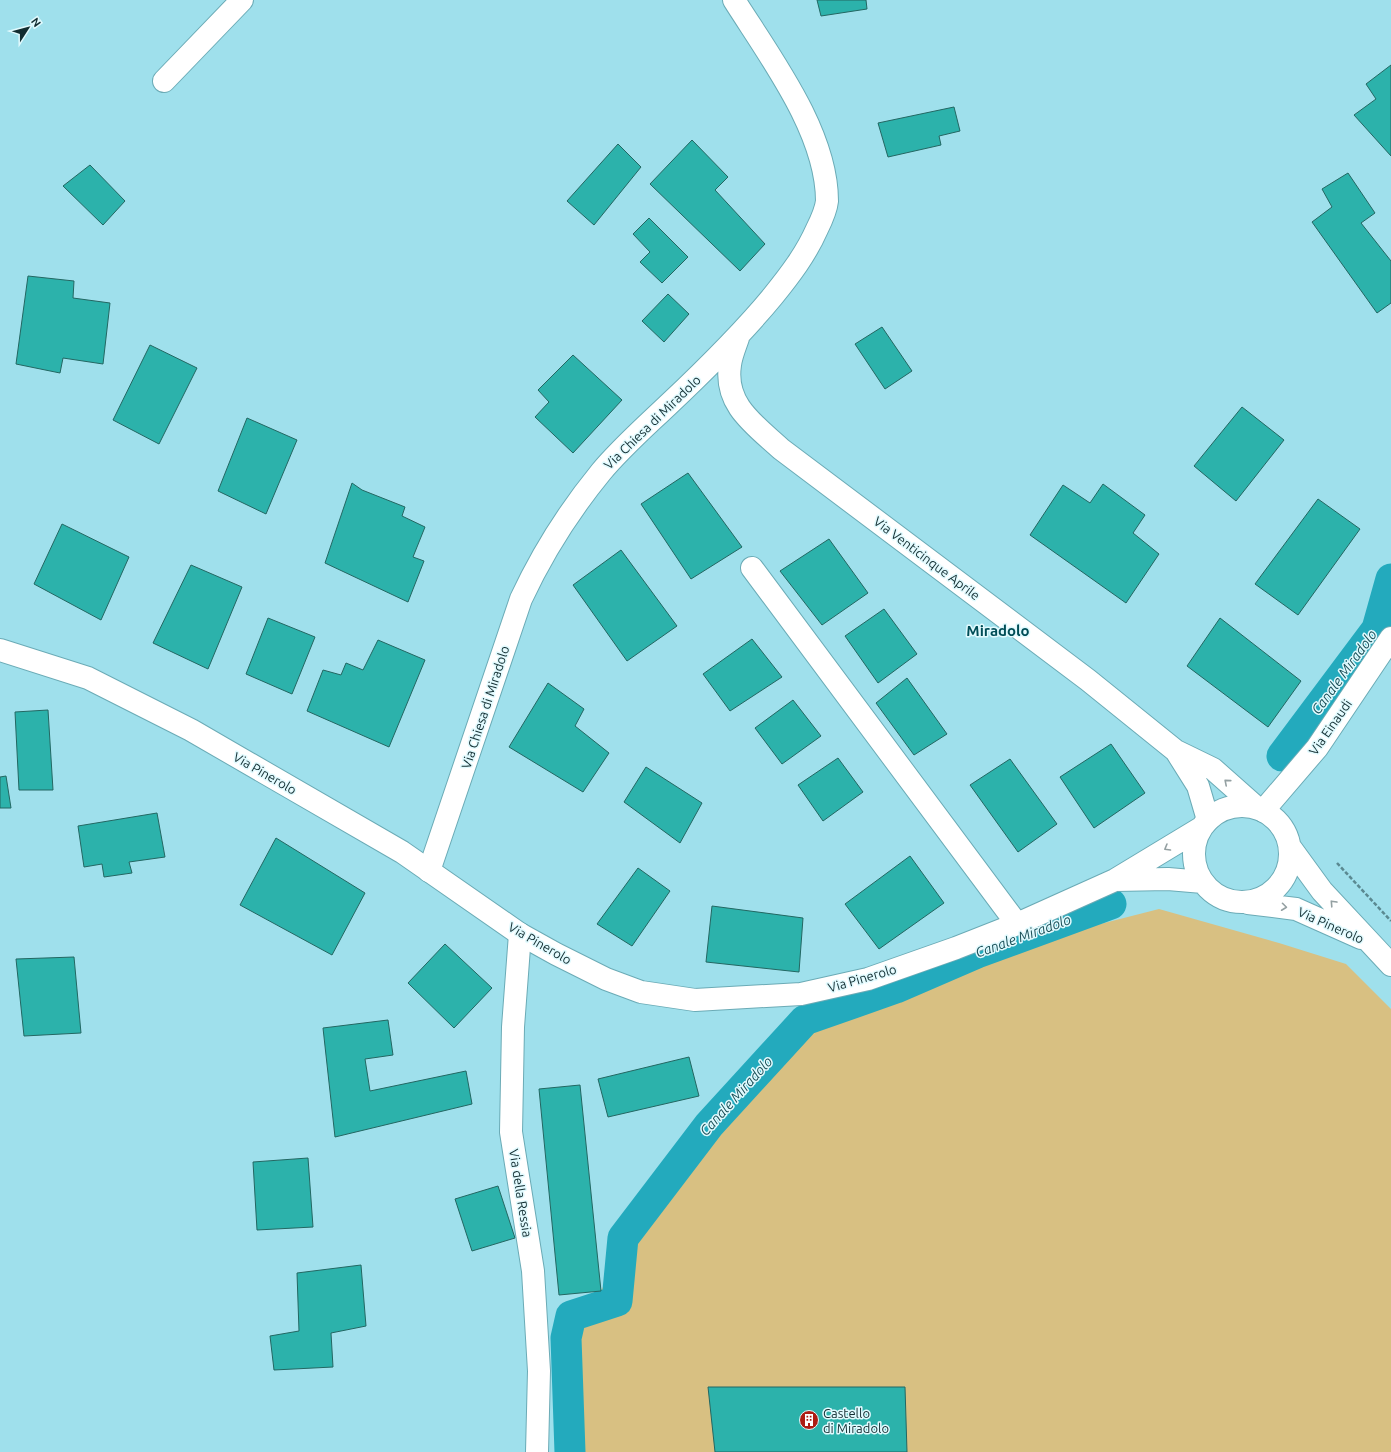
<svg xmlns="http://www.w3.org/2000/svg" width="1391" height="1452" viewBox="0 0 1391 1452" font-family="Ubuntu,sans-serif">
<rect width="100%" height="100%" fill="#9fe0ec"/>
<path fill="#d8c082" d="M1159,909L1279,943L1346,964L1391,1009V1452H576L574,1331L652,1213L739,1104L811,1025L952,972L1069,932Z"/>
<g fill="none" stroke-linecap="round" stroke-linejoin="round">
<path stroke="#23aabd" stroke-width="31" d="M1282,756L1377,629L1391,579
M570,1452L566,1338L571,1316L617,1301L623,1238L709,1125L805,1020L896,988L977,953L1111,904"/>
</g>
<path fill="#2cb2ab" stroke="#236762" d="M817,0H866L867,9L821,16Z
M1391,65V156L1354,115L1376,99L1366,84Z
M954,107L960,131L939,136L941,145L888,157L878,123Z
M692,140L728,177L715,190L765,244L740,271L650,184Z
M618,144L641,167L594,225L567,201Z
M90,165L125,201L103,225L63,186Z
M1348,173L1375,213L1361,223L1391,261V303L1377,313L1312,222L1332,207L1322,189Z
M649,218L688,257L662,283L640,262L650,252L633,234Z
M28,276L74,281L73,298L110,303L103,364L63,358L60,373L16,364Z
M668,294L689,314L664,342L642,321Z
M882,327L912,371L885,389L855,344Z
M150,345L197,368L159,444L113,420Z
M573,355L622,400L573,453L535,417L549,402L538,390Z
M1242,407L1284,440L1236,501L1194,466Z
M247,418L297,440L266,514L218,491Z
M688,473L742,547L691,579L641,504Z
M352,483L362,490L405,507L402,516L425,527L413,557L424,561L408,602L325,563Z
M1103,484L1145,515L1133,533L1159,554L1126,603L1030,535L1063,485L1090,503Z
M1318,499L1360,529L1298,615L1255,584Z
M62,524L129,557L101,620L34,584Z
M829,539L868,593L822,625L780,571Z
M621,550L677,626L627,661L573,585Z
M191,565L242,587L208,669L153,643Z
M884,609L917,654L878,683L845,636Z
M268,618L315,637L292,694L246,674Z
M1220,618L1301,681L1268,727L1187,666Z
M752,639L782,677L730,711L703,674Z
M378,640L425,660L389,747L307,711L323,670L341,675L346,663L363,670Z
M907,678L947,734L914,755L876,703Z
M548,683L584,709L575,726L609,753L583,792L509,747Z
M793,700L821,736L782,764L755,728Z
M48,710L53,790H19L15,712Z
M1111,744L1145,793L1094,828L1060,777Z
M838,758L863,792L823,821L798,785Z
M1010,759L1057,824L1018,852L970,785Z
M646,767L702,803L680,843L624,802Z
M6,776L11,808H0V777Z
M157,813L165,857L129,862L132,873L104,877L102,864L84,867L78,826Z
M276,838L365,893L332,955L240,905Z
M910,856L944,903L879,949L845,904Z
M638,868L670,891L632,946L597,924Z
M712,906L803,918L799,972L706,962Z
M445,944L492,988L454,1028L408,983Z
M74,957L81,1033L24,1036L16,959Z
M388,1020L393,1055L365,1059L370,1091L466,1071L472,1104L335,1137L323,1028Z
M689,1057L699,1096L608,1117L598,1079Z
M580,1085L601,1291L559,1295L539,1089Z
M308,1158L313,1227L257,1230L253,1162Z
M498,1186L515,1238L472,1251L455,1199Z
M361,1265L366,1326L331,1333L333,1367L274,1370L270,1336L299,1331L297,1273Z
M708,1387H905L907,1452H715Z"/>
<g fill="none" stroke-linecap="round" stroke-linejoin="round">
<g stroke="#6babb6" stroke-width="24">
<path id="minor" d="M164,81L242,0
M738,338C735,347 731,356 730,365C724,405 755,425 781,449L1088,680L1176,751L1213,769L1257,808
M752,568L1017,924
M1176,751L1198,786L1208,820
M1263,811L1317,748L1391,638
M429,871L521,599C542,554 569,511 601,472C621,448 646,426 668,405C705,370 741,335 773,296C790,275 806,254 817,229C821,221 826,210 827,201C827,132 770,57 734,0
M520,934L513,1027L511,1132L533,1271L539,1371L537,1452"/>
</g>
<g stroke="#6babb6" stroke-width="24">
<path id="tertiary" d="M0,650L88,678L191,730L402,852L520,934L556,954L606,979L641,992L695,1000L801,994L868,979L956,948L1017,924L1115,880L1201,828
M1194 854a48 48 0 1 1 96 0a48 48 0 1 1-96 0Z
M1290,847L1322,891L1391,965
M1115,880L1168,879L1203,882
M1248,903L1296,909L1361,938"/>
</g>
<path stroke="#5a8991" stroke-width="2.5" stroke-dasharray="4 2" stroke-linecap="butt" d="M1337,863L1391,921"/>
<use href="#minor" stroke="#fff" stroke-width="22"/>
<use href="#tertiary" stroke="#fff" stroke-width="22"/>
</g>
<defs><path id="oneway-chevron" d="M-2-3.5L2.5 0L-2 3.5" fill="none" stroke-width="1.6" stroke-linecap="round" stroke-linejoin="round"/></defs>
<g stroke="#94a0a2">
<use href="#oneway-chevron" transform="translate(1227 782) rotate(-139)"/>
<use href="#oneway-chevron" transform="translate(1167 848) rotate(150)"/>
<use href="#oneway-chevron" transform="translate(1333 903) rotate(-133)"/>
<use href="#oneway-chevron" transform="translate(1284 907) rotate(7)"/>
</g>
<defs>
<g id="building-disc" transform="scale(1)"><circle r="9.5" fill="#ad1d13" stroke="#e1fafe"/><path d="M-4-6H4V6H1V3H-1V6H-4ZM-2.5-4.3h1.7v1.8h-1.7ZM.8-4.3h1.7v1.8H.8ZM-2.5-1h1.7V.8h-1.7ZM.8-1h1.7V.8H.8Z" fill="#fff"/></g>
</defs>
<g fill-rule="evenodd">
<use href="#building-disc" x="809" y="1420"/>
</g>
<g text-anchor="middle" stroke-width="3" stroke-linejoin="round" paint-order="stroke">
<g font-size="13" fill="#122d31" stroke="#e1fafe">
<text transform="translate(652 422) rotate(-44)" y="5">Via Chiesa di Miradolo</text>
<text transform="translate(927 558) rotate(37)" y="5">Via Venticinque Aprile</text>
<text transform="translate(485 707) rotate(-72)" y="5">Via Chiesa di Miradolo</text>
<text transform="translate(1330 727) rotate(-55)" y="5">Via Einaudi</text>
<text transform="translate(265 773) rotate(30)" y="5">Via Pinerolo</text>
<text transform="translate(1331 925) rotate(24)" y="5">Via Pinerolo</text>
<text transform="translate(540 943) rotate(30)" y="5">Via Pinerolo</text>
<text transform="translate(862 978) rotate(-16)" y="5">Via Pinerolo</text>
<text transform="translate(521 1193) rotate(81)" y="5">Via della Ressia</text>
</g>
<g font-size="13" fill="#122d31" stroke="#e1fafe" text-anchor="start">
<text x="823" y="1418">Castello<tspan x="823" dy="15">di Miradolo</tspan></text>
</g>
<g font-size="14" font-style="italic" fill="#1b5058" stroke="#e1fafe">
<text transform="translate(1344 672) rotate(-54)" y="5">Canale Miradolo</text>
<text transform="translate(1023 936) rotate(-20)" y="5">Canale Miradolo</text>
<text transform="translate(736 1096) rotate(-48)" y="5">Canale Miradolo</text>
</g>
<g font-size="15" font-weight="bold" fill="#004d57" stroke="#e1fafe">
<text x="998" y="636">Miradolo</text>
</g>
</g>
<g transform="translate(28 28) rotate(54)" stroke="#e1fafe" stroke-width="3" paint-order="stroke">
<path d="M0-3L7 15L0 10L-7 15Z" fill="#122d31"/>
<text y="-6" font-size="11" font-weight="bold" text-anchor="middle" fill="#122d31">N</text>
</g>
</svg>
